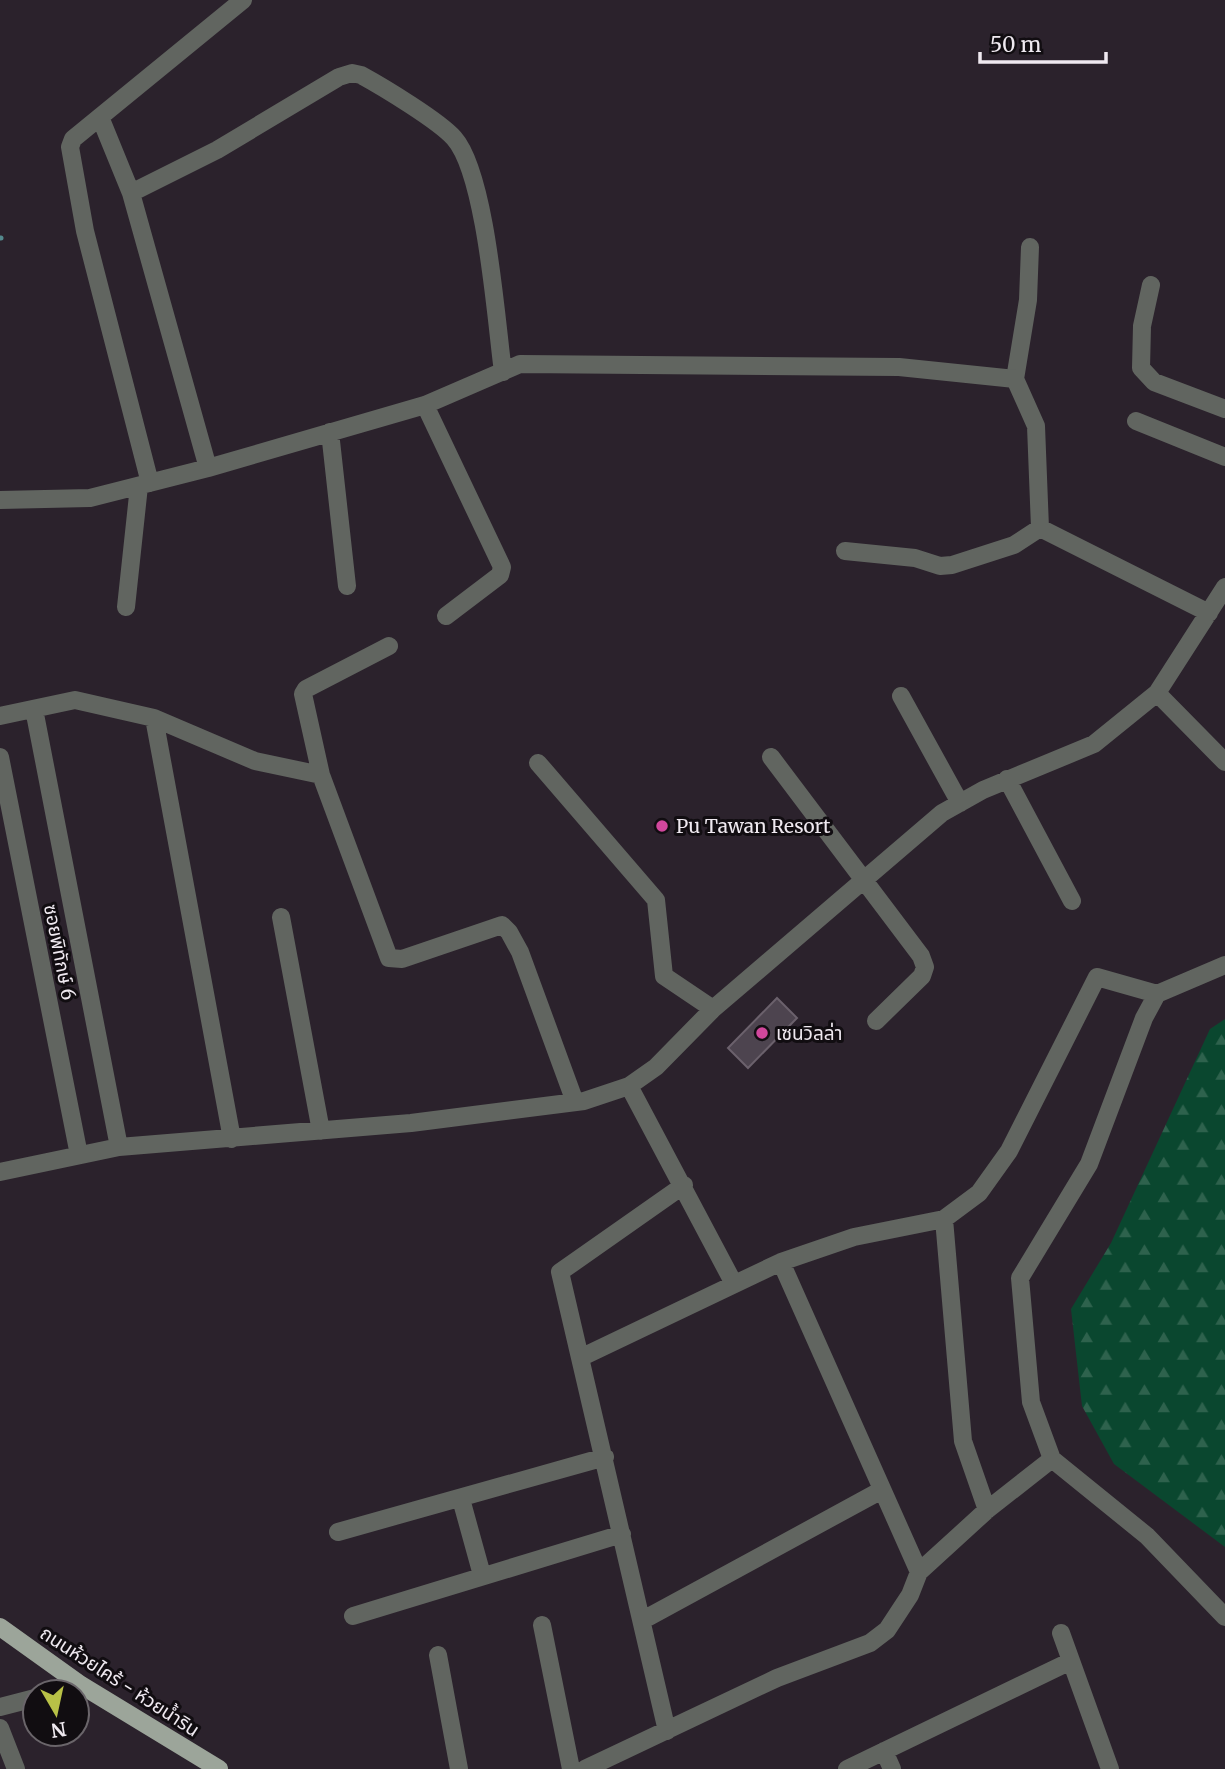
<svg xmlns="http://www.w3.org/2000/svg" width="1225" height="1769" viewBox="0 0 1225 1769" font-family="Merriweather,'Noto Sans Thai',serif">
<defs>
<pattern id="forest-firs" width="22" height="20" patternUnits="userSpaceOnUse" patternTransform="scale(1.75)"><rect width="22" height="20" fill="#0a472f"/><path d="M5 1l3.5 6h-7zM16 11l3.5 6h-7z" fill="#2e624d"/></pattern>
</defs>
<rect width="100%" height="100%" fill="#2b222c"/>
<path fill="url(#forest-firs)" d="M1225,1019V1547L1114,1464L1082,1406L1071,1309L1111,1243L1210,1029Z"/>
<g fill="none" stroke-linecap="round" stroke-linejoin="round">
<path stroke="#54898d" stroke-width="5" d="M0,238H1"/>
</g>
<path fill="#4d444f" stroke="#6b616c" stroke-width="2" d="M777,998L797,1018L748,1068L728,1048Z"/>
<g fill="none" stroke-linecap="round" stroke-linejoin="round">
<path stroke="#616560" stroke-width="18" d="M100,117L131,193L208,468
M131,193L217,150L339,77L352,73L361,75C383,87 439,121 454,138C486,174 496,320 503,372
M1151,285L1142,326L1141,368L1154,382L1225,409
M1015,379L1028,300L1030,247
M425,405L502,567L500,575L446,616
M1136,421L1225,457
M330,432L347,586
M150,483L85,231L70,147L73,139L243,0
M0,500L90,498L208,468L425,405L520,364L899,367L1015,379L1036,426L1040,528L1209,613
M845,551L915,558L940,566L952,565L1014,545L1040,528
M126,607L139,486
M1157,693L1225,762
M901,696L960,803
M34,709L119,1147
M0,716L75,700L154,718L255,761L321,775L389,958L402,959L502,925L509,932L520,952L575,1102
M154,718L232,1139
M0,757L79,1155
M771,757L921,956L925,967L922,976L876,1021
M538,763L656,900L664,976L713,1009
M321,775L303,694L306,689L389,646
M1007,779L1072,901
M281,917L321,1131
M1225,965L1157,994L1144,1018L1089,1164L1020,1278L1031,1402L1052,1459L1147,1536L1225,1617
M629,1086L733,1282
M0,1172L119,1147L411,1123L584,1101L629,1086L656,1067L713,1009L942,813L983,790L1094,744L1157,693L1225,587
M944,1219L963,1441L987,1510
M781,1262L919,1572
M582,1357L781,1262L854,1237L944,1219L979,1193L1009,1151L1097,977L1157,994
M461,1499L482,1575
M338,1532L605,1457
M353,1616L622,1534
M643,1620L880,1491
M542,1625L571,1769
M1061,1633L1110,1769
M438,1655L459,1769
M56,1692L81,1685
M0,1707L35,1698
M0,1728L16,1769
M667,1731L560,1272L684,1185
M884,1751L892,1769
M585,1769L777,1678L870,1643L887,1630L910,1595L919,1572L987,1510L1052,1459
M847,1769L1071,1661"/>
<path stroke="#9ca59a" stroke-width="18" d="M0,1627L81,1685L219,1769"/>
</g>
<g fill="#d1479c" stroke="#110d11" stroke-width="2.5">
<circle cx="662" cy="826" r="7"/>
<circle cx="762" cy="1033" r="7"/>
</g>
<g text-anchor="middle" stroke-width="6" stroke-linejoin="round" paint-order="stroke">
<g font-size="19" fill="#efe9f0" stroke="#110d11" text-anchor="start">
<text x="676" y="833">Pu Tawan Resort</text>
<text x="776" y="1040">เซนวิลล่า</text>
</g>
<g font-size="19" fill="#efe9f0" stroke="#110d11">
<text transform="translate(60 952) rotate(79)" y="7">ซอยพิทักษ์ 6</text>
<text transform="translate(120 1681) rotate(33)" y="7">ถนนห้วยไคร้ - ห้วยน้ำริน</text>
</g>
</g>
<g transform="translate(56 1713) rotate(171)"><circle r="33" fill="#110d11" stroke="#6a656a" stroke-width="2"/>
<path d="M0-5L12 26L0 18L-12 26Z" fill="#b8c147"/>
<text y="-10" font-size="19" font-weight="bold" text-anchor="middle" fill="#efe9f0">N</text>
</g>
<path d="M980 52v10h126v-10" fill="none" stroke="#efe9f0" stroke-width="3.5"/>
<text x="990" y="52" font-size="21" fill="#efe9f0" stroke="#110d11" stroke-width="5" paint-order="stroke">50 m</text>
</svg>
